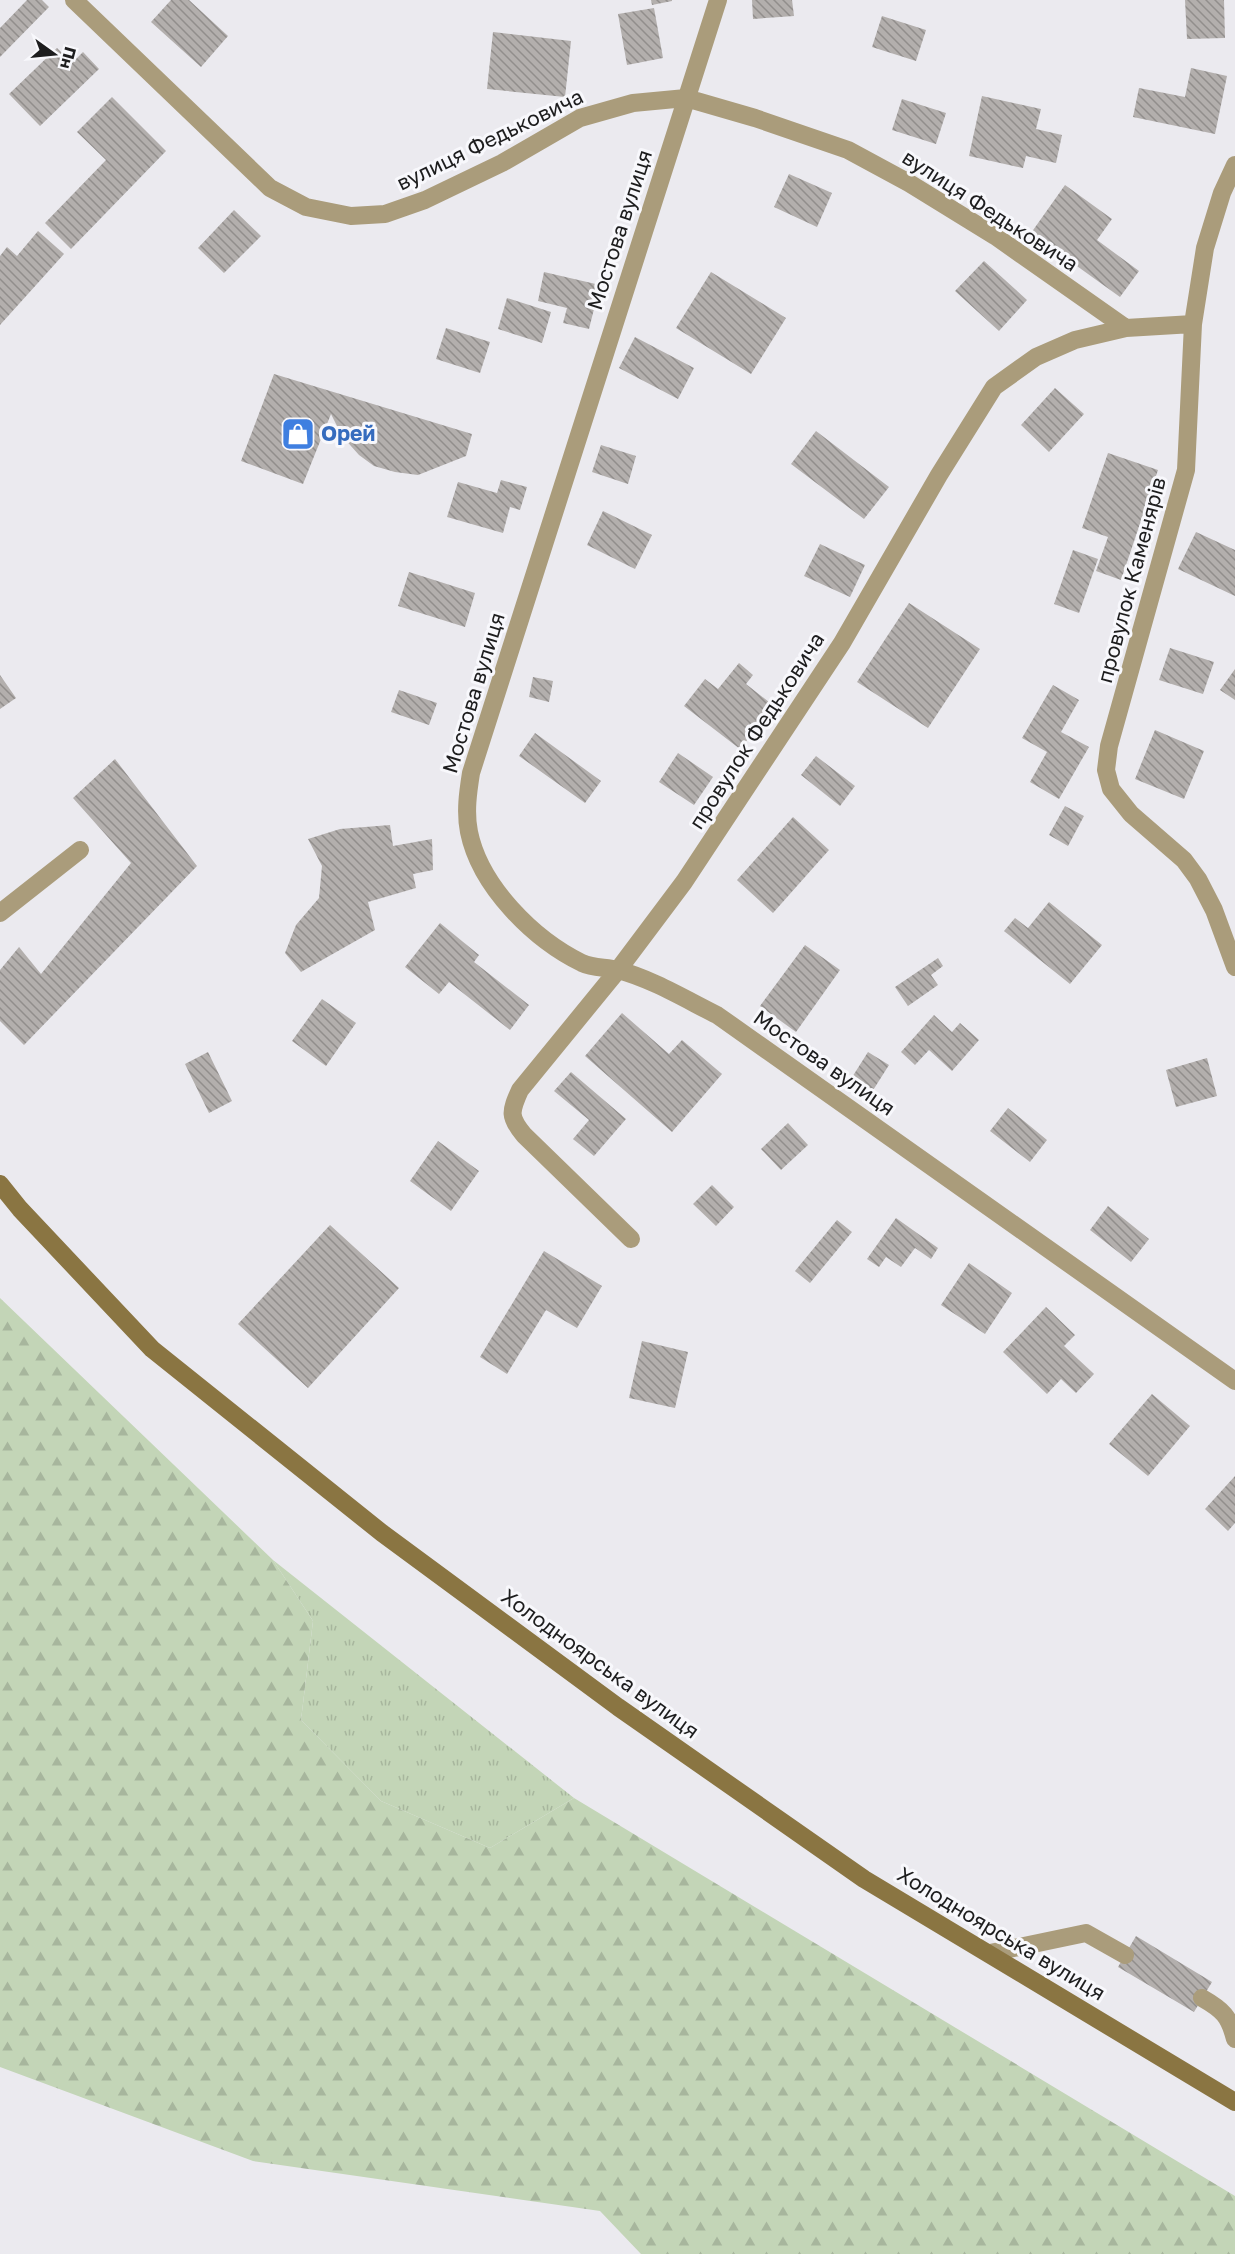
<svg xmlns="http://www.w3.org/2000/svg" width="1235" height="2254" viewBox="0 0 1235 2254" font-family="'Golos Text',sans-serif">
<defs>
<pattern id="grass-tufts" width="24" height="20" patternUnits="userSpaceOnUse" patternTransform="scale(1.5)"><rect width="24" height="20" fill="#c3d5b7"/><path d="M3 7l-1-3M5 7V3M7 7l1-3M15 17l-1-3M17 17v-4M19 17l1-3" fill="none" stroke="#a7b69d"/></pattern>
<pattern id="forest-firs" width="22" height="20" patternUnits="userSpaceOnUse" patternTransform="scale(1.5)"><rect width="22" height="20" fill="#c3d5b7"/><path d="M5 1l3.5 6h-7zM16 11l3.5 6h-7z" fill="#a7b69d"/></pattern>
<pattern id="building-back-hatch" width="6" height="6" patternUnits="userSpaceOnUse" patternTransform="scale(1.5)"><rect width="6" height="6" fill="#b3afad"/><path d="M-1 5l2 2M0 0l6 6M5-1l2 2" fill="none" stroke="#918e8c"/></pattern>
</defs>
<rect width="100%" height="100%" fill="#ebeaef"/>
<path fill="url(#grass-tufts)" d="M273,1560L574,1798L490,1848L381,1801L301,1720L313,1621Z"/>
<path fill="url(#forest-firs)" d="M0,1298L273,1560L313,1621L301,1720L381,1801L490,1848L574,1798L1235,2196V2254H641L600,2211L253,2161L0,2067Z"/>
<path fill="url(#building-back-hatch)" d="M27,0H42L49,7L0,57V28Z
M171,0H189L228,36L201,67L151,22Z
M651,0H672V1L652,5Z
M752,0H792L794,16L753,19Z
M1185,0H1224L1225,38L1187,39Z
M654,8L663,58L627,65L618,14Z
M882,16L926,30L916,61L872,47Z
M493,32L571,41L565,97L487,89Z
M57,48L72,63L83,52L99,69L40,126L9,94Z
M1191,68L1227,76L1215,134L1133,117L1139,88L1185,97Z
M982,96L1041,109L1036,129L1062,135L1056,163L1026,156L1023,168L969,156Z
M112,97L166,151L71,249L45,223L106,160L77,132Z
M902,99L946,113L936,144L892,130Z
M789,174L832,193L817,227L774,207Z
M1065,185L1112,219L1097,240L1139,271L1120,297L1031,233Z
M234,210L261,236L224,273L198,248Z
M38,231L64,254L0,325V256L7,247L17,256Z
M984,261L1027,300L999,331L955,291Z
M544,272L600,285L589,329L563,323L567,308L538,301Z
M711,272L786,318L751,374L676,328Z
M507,298L551,312L542,343L498,329Z
M446,328L490,342L480,373L436,359Z
M635,337L694,368L678,399L619,368Z
M274,374L472,434L466,456L418,475L395,472L374,466L359,455L342,436L331,414L303,484L241,461Z
M1055,388L1084,414L1049,452L1021,425Z
M816,431L889,487L864,519L791,464Z
M601,445L636,456L628,484L592,472Z
M1108,453L1158,470L1121,580L1096,571L1108,537L1082,528Z
M501,480L527,487L520,510L510,507L503,533L447,517L458,482L497,493Z
M603,511L652,535L635,569L587,545Z
M1196,532L1235,550V596L1178,569Z
M820,544L865,565L850,597L804,576Z
M1073,550L1098,559L1079,613L1054,604Z
M409,572L475,593L465,627L398,606Z
M909,603L980,649L928,728L857,682Z
M1170,648L1214,662L1203,694L1159,680Z
M739,663L753,675L746,684L774,706L740,749L684,706L705,679L718,689Z
M1235,669V700L1220,690Z
M0,675L16,698L0,709Z
M533,677L553,681L549,702L529,697Z
M1053,685L1079,700L1061,732L1089,747L1059,799L1030,782L1047,752L1022,738Z
M399,690L437,703L429,725L391,712Z
M1155,730L1204,751L1184,799L1135,779Z
M535,733L601,781L585,803L519,756Z
M678,753L713,777L694,805L659,782Z
M816,756L855,786L840,806L801,775Z
M115,759L197,866L24,1045L0,1021V970L19,947L41,974L131,863L73,798Z
M1065,806L1084,816L1068,846L1049,835Z
M793,817L829,850L773,913L737,880Z
M390,825L393,846L432,839L433,870L413,874L416,888L368,902L375,930L301,972L285,953L296,925L319,898L322,866L308,839L340,829Z
M1049,902L1102,945L1070,984L1004,931L1015,918L1028,928Z
M440,923L479,955L474,962L529,1005L510,1030L449,982L439,994L405,967Z
M805,945L840,970L796,1032L760,1006Z
M938,958L943,966L931,975L938,985L908,1006L895,987Z
M322,999L356,1023L326,1066L292,1041Z
M622,1013L669,1054L682,1040L722,1074L672,1132L585,1056Z
M934,1015L952,1032L960,1023L979,1040L952,1071L929,1050L915,1065L901,1052Z
M208,1052L232,1101L209,1113L185,1064Z
M868,1052L889,1065L870,1095L849,1082Z
M1207,1058L1217,1096L1176,1107L1166,1070Z
M571,1072L626,1119L594,1156L573,1139L589,1120L554,1091Z
M1008,1108L1047,1140L1030,1162L990,1131Z
M788,1123L808,1145L781,1170L761,1149Z
M438,1141L479,1171L451,1211L410,1181Z
M712,1185L734,1207L716,1226L693,1204Z
M1108,1206L1149,1239L1131,1262L1090,1230Z
M896,1218L938,1248L931,1259L915,1248L901,1267L886,1257L879,1267L867,1259Z
M837,1220L852,1232L810,1283L795,1271Z
M330,1225L399,1288L308,1388L238,1324Z
M544,1251L602,1286L577,1328L546,1310L507,1374L480,1357Z
M969,1263L1012,1293L985,1334L941,1305Z
M1046,1307L1075,1335L1064,1346L1094,1374L1076,1393L1061,1379L1047,1394L1003,1352Z
M642,1341L688,1352L675,1408L629,1398Z
M1152,1394L1190,1426L1148,1476L1109,1444Z
M1235,1476V1523L1228,1531L1205,1509Z
M1136,1936L1212,1982L1194,2012L1118,1967Z"/>
<g fill="none" stroke-linecap="round" stroke-linejoin="round">
<path stroke="#aa9c7b" stroke-width="18" d="M0,913L80,850
M990,1953L1086,1933L1125,1955
M1202,1998C1223,2010 1229,2016 1235,2039"/>
<path stroke="#aa9c7b" stroke-width="18" d="M74,0L270,188L306,207L351,216L385,214L425,200L502,163L580,118L633,103L686,98L755,118L848,150L909,183L995,236L1126,328
M718,0L471,773C468,792 465,812 469,832C480,886 533,939 582,963C593,968 606,967 618,970C652,979 685,999 717,1015L1235,1381
M1235,165L1222,193L1205,248L1193,324L1186,470L1109,746L1106,770L1111,789L1131,814L1184,860L1198,879L1214,910L1235,967
M631,1239L524,1135C509,1117 510,1112 520,1090L618,970L684,882L842,643L939,475L994,387L1036,357L1075,340L1126,328L1193,324"/>
<path stroke="#8a7542" stroke-width="18" d="M0,1184L20,1209L152,1349L382,1533L618,1707L864,1879L1235,2102"/>
</g>
<defs>
<g id="shop-square" transform="scale(1.725)"><rect x="-9" y="-9" width="18" height="18" rx="4" fill="#3f7fe0" stroke="#f8f8fc"/><path d="M-5-2.5h2.3a2.7 3.5 0 0 1 5.4 0H5L5.5 6h-11ZM-1.5-2.5h3a1.5 2.3 0 0 0-3 0Z" fill="#fff"/></g>
</defs>
<g fill-rule="evenodd">
<use href="#shop-square" x="298" y="434"/>
</g>
<g text-anchor="middle" stroke-width="6" stroke-linejoin="round" paint-order="stroke">
<g font-size="21" fill="#1d1d1e" stroke="#f8f8fc">
<text transform="translate(490 140) rotate(-26)" y="7">вулиця Федьковича</text>
<text transform="translate(990 211) rotate(33)" y="7">вулиця Федьковича</text>
<text transform="translate(620 230) rotate(-72)" y="7">Мостова вулиця</text>
<text transform="translate(1132 580) rotate(-75)" y="7">провулок Каменярів</text>
<text transform="translate(474 693) rotate(-73)" y="7">Мостова вулиця</text>
<text transform="translate(757 731) rotate(-57)" y="7">провулок Федьковича</text>
<text transform="translate(824 1063) rotate(35)" y="7">Мостова вулиця</text>
<text transform="translate(600 1664) rotate(36)" y="7">Холодноярська вулиця</text>
<text transform="translate(1001 1934) rotate(31)" y="7">Холодноярська вулиця</text>
</g>
<g font-size="21" font-weight="bold" fill="#366cbe" stroke="#f8f8fc" text-anchor="start">
<text x="321" y="441">Орей</text>
</g>
</g>
<g transform="translate(54 54) rotate(105)" stroke="#f8f8fc" stroke-width="4.5" paint-order="stroke">
<path d="M0-4.5L10 22L0 15L-10 22Z" fill="#1d1d1e"/>
<text y="-9" font-size="16" font-weight="bold" text-anchor="middle" fill="#1d1d1e">Пн</text>
</g>
</svg>
